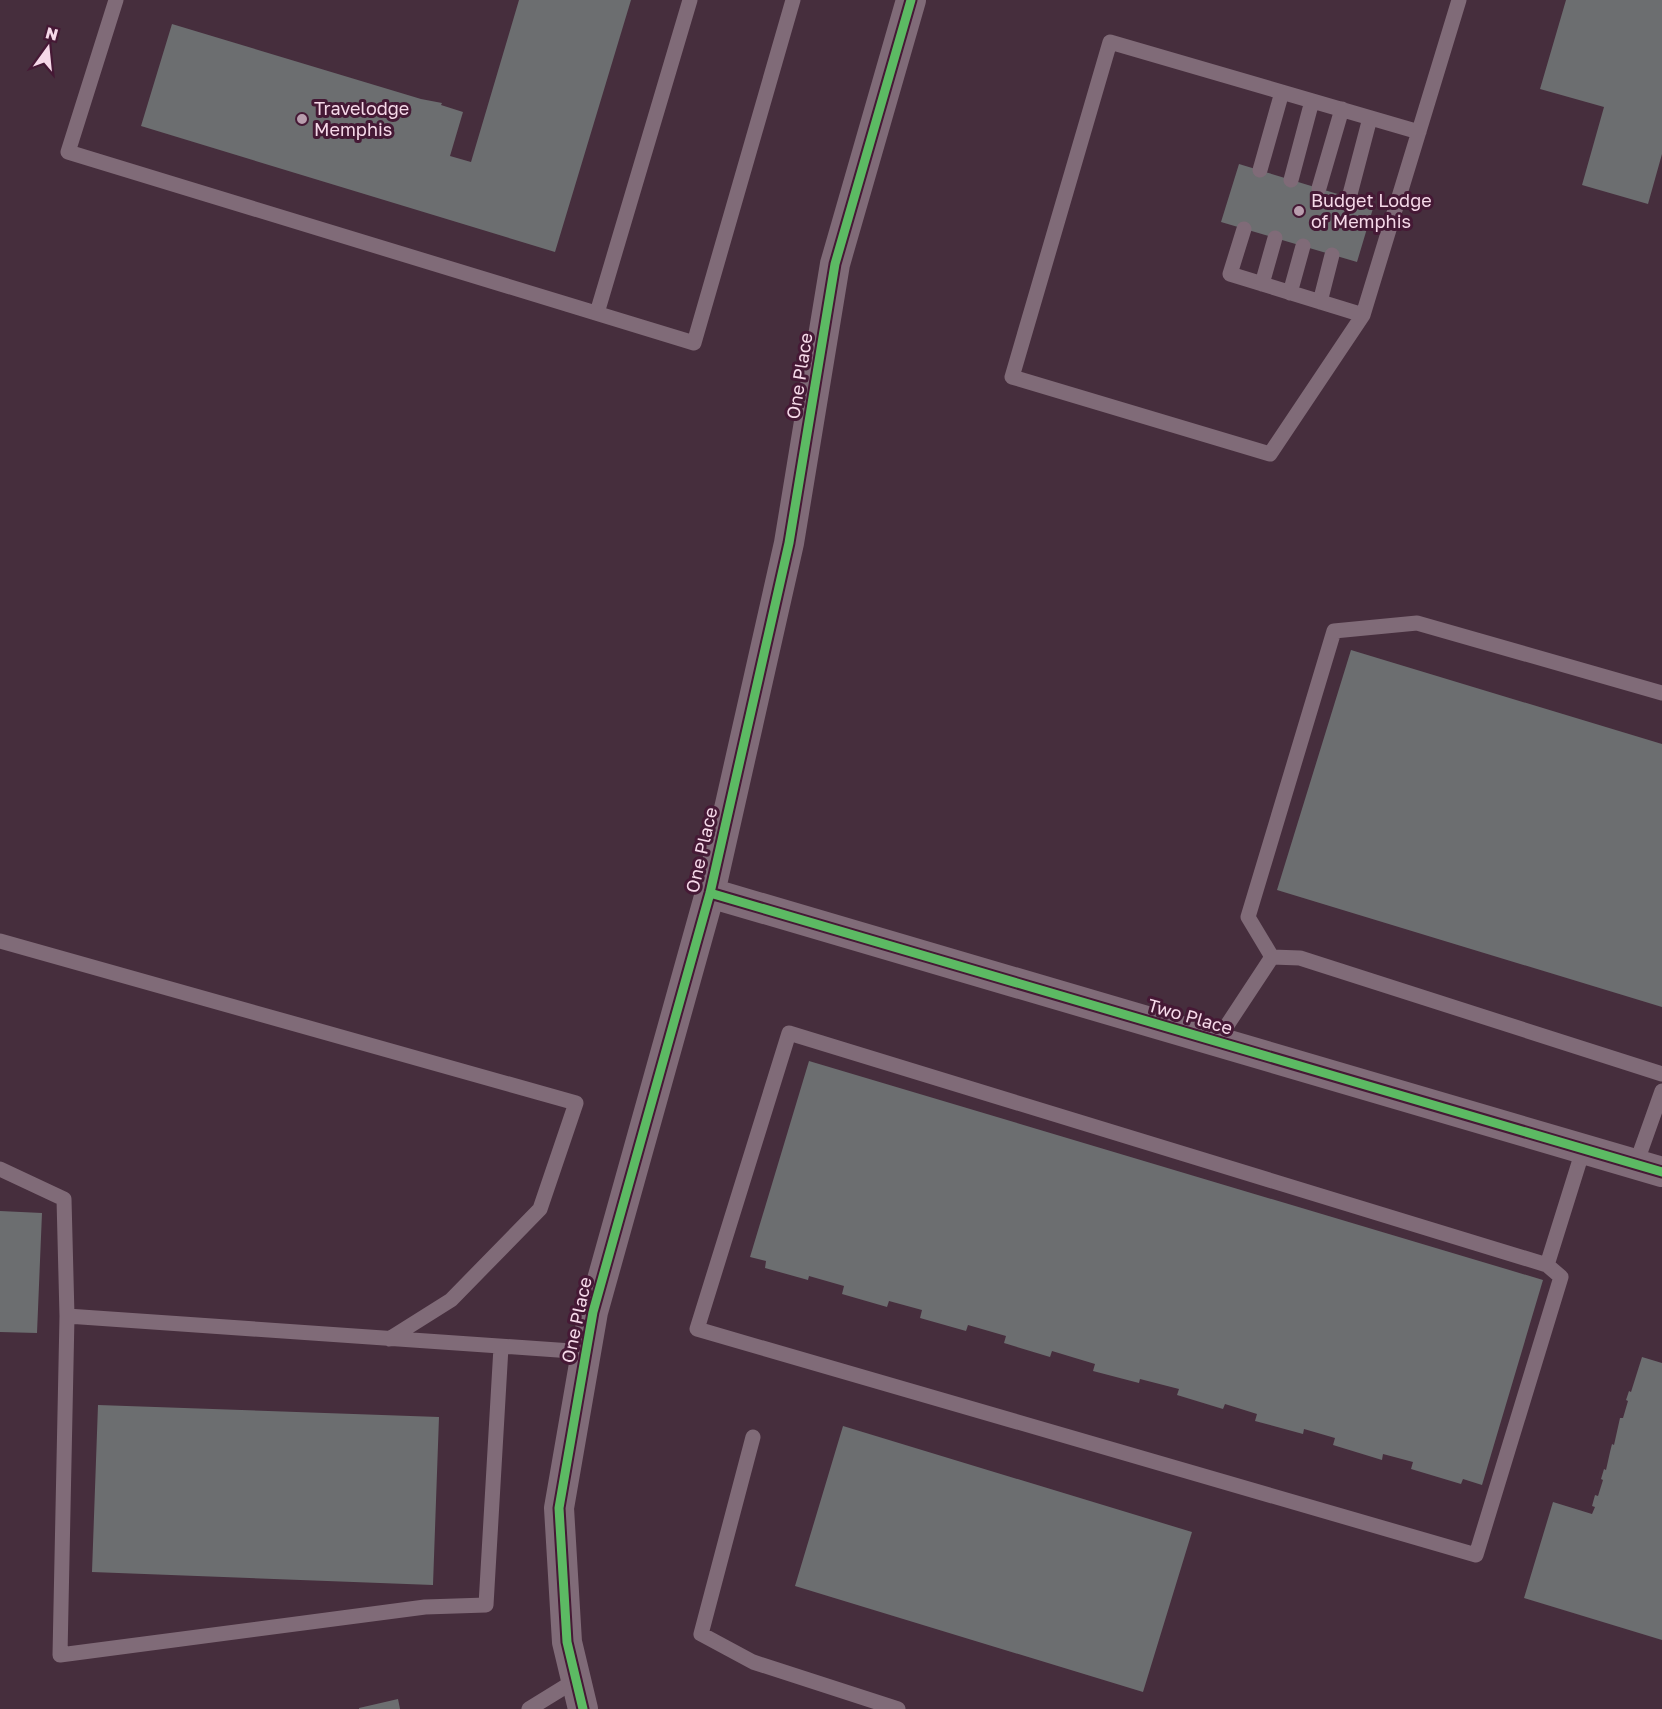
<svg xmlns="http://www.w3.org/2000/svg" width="1662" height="1709" viewBox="0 0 1662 1709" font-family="'Golos Text',sans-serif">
<rect width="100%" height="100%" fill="#462e3d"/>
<path fill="#6c6e70" d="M519,0H631L555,252L141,126L172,24L421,99L442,103L441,105L463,112L450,156L471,162Z
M1566,0H1662V154L1648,204L1582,185L1604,107L1540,89Z
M1239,164L1374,205L1357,262L1221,222Z
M1351,650L1662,744V1007L1277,890Z
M809,1061L1543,1280L1482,1485L1463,1479L1461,1484L1411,1469L1413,1462L1383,1454L1382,1460L1333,1445L1335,1438L1304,1429L1303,1434L1255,1421L1257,1414L1225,1404L1223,1409L1177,1395L1179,1389L1140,1379L1139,1383L1093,1371L1095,1364L1052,1351L1050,1357L1004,1343L1006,1336L968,1325L966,1331L920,1318L922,1310L889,1301L887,1307L842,1294L844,1286L809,1276L808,1280L765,1268L766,1261L750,1257Z
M0,1211L42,1213L37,1333L0,1332Z
M1642,1357L1662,1363V1640L1524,1598L1553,1502L1592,1514L1595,1507L1592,1506L1595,1495L1598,1496L1603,1480L1601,1479L1604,1469L1606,1470L1610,1452L1612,1444L1614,1445L1620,1418H1623L1628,1401L1626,1400L1629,1391L1631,1392Z
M98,1405L439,1417L433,1585L92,1572Z
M843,1426L1192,1532L1143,1692L795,1586Z
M398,1699L400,1709H359V1708Z"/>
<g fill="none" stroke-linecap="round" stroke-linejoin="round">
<path stroke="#806b78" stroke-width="15" d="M116,0L68,152L694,343L793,0
M1419,132L1110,42L1012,377L1270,454L1363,315L1459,0
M1260,170L1282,92
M1291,180L1312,101
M1319,188L1342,109
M1349,198L1370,118
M1244,229L1230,274L1363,315
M1262,284L1275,238
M1290,293L1303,246
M1320,302L1332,255
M597,313L690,0
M0,941L576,1103L540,1209L451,1300L389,1339
M1272,957L1248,917L1334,631L1417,623L1662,693
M1216,1042L1272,957L1300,958L1662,1074
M1636,1164L1662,1091
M0,1169L64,1199L67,1316L586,1352
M1547,1265L1561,1277L1476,1555L697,1329L789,1033L1547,1265L1583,1150
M67,1316L60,1655L425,1607L486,1605L501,1347
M753,1437L701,1634L753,1662L898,1709
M529,1709L576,1680"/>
<path stroke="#806b78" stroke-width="30" d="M710,893L1662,1172
M583,1709L567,1642L559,1508L593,1312L710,893L789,543L835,264L911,0"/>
<g stroke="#451935" stroke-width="13">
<path id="cycleway" d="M710,893L1662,1172
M583,1709L567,1642L559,1508L593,1312L710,893L789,543L835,264L911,0"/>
</g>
<use href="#cycleway" stroke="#5cba63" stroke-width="9"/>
</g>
<g fill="#b89dad" stroke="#451935" stroke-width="2">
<circle cx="302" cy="119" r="6"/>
<circle cx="1299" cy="211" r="6"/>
</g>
<g text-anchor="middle" stroke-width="6" stroke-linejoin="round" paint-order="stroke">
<g font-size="18" fill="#f6d9e9" stroke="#451935" text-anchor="start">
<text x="314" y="115">Travelodge<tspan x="314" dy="21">Memphis</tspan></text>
<text x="1311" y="207">Budget Lodge<tspan x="1311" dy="21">of Memphis</tspan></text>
</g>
<g font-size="18" fill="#f6d9e9" stroke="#451935">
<text transform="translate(800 376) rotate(-81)" y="6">One Place</text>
<text transform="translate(702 850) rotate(-77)" y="6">One Place</text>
<text transform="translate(1190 1017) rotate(16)" y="6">Two Place</text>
<text transform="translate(577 1320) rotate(-78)" y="6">One Place</text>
</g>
</g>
<g transform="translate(48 48) rotate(15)" stroke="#451935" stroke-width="4.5" paint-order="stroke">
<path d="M0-4.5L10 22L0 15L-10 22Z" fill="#f6d9e9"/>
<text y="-9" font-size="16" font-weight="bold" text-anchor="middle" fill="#f6d9e9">N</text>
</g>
</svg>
